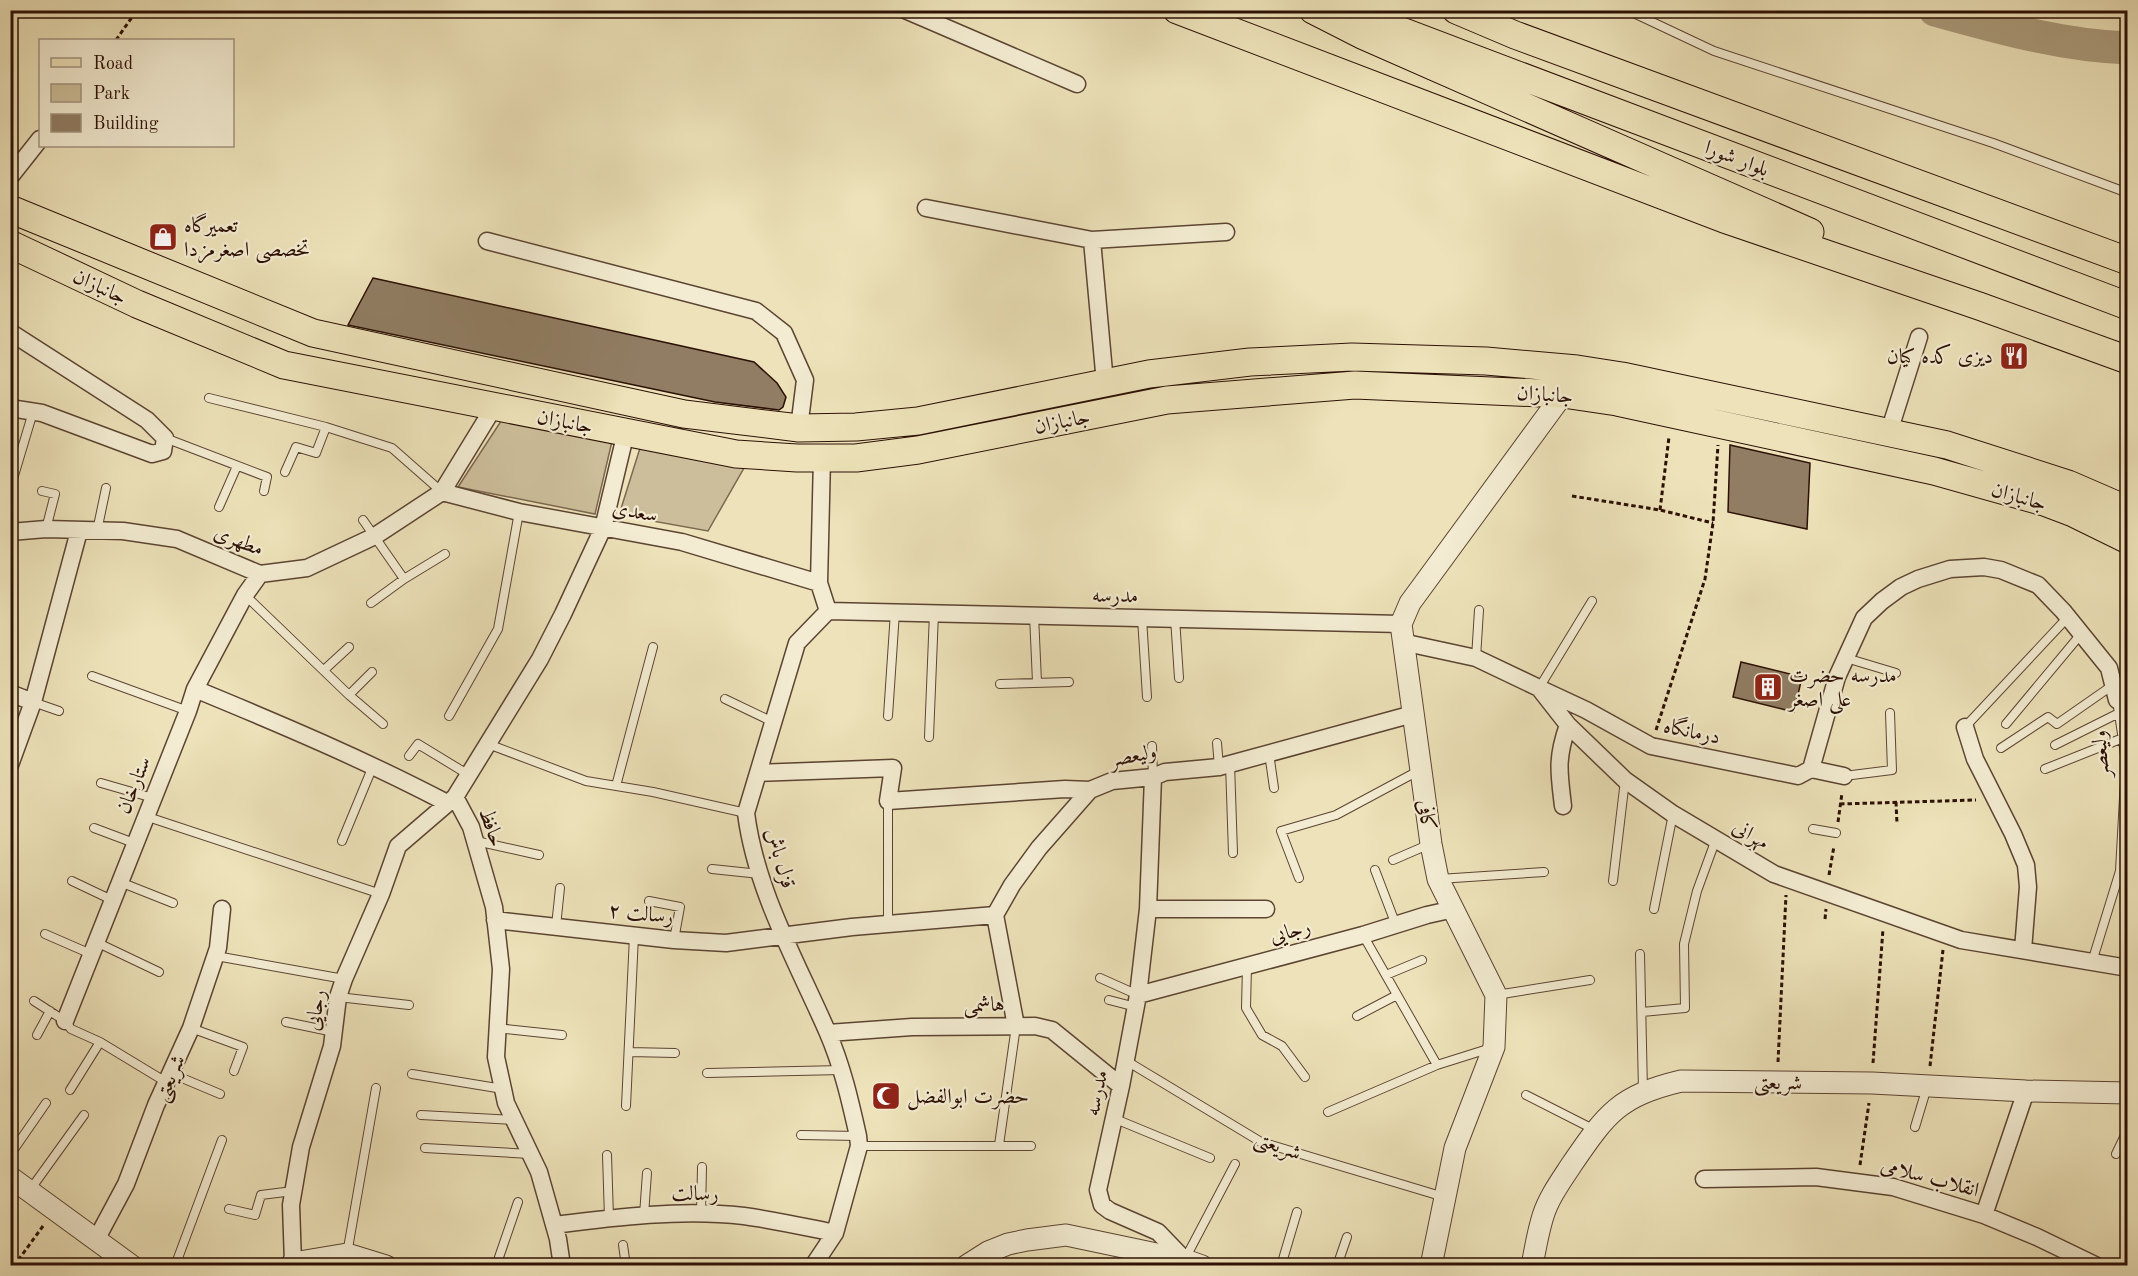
<svg xmlns="http://www.w3.org/2000/svg" width="2138" height="1276" viewBox="0 0 2138 1276" font-family="'Old Standard TT',Amiri,serif">
<rect width="100%" height="100%" fill="#ede2b9"/>
<filter id="stains"><feTurbulence type="fractalNoise" baseFrequency=".00333" numOctaves="4"/><feColorMatrix values="0 0 0 0 .2 0 0 0 0 .09 0 0 0 0 .02 0 0 0 .5 -.17"/></filter>
<radialGradient id="worn" r=".72"><stop offset=".6" stop-color="#630" stop-opacity="0"/><stop offset="1" stop-color="#630" stop-opacity=".3"/></radialGradient>
<path fill="#ccbe9a" stroke="#7c6750" stroke-width="1.5" d="M503,418L613,437L595,514L458,487Z
M640,448L744,468L708,531L619,515Z"/>
<g fill="none" stroke-linecap="round" stroke-linejoin="round">
<path stroke="#ab9b7c" stroke-width="33" d="M1935,10C1997,27 2062,46 2128,48"/>
</g>
<path fill="#907d63" stroke="#2c1005" stroke-width="1.5" d="M373,278L754,362L777,383L786,397L783,407L779,410L715,402L348,325Z
M1730,445L1810,463L1807,529L1728,512Z
M1741,662L1802,677L1794,712L1733,697Z"/>
<g fill="none" stroke-linecap="round" stroke-linejoin="round">
<g stroke="#5c4432" stroke-width="10">
<path id="service" d="M1627,10L1714,51L1993,143L2128,193
M209,398L326,427L392,448L442,492
M165,438L267,477L264,491
M285,472L296,447L316,453L326,427
M10,489L33,412
M42,491L55,494L46,529
M219,507L237,466
M363,520L404,579
M97,531L106,488
M245,595L349,695L383,724
M371,603L404,579L445,554
M1034,615L1037,682
M1142,618L1147,697
M1175,618L1179,678
M1476,658L1479,610
M1846,658L1896,673
M324,670L349,647
M92,676L188,711
M1000,684L1069,682
M1539,688L1592,601
M349,695L372,672
M725,699L773,722
M33,702L59,711
M449,716L498,629L519,512
M888,716L895,612
M2006,724L2081,634
M1965,727L2068,617
M929,737L934,613
M1217,743L1219,767
M488,744L586,781L653,792L746,813
M2055,745L2119,713
M1152,746L1153,777
M2001,748L2048,717L2057,724L2113,685
M1269,753L1274,788
M409,756L418,744L469,775
M1230,764L1233,853
M2045,769L2123,738
M1844,776L1892,770L1890,713
M101,783L153,798
M616,786L653,647
M145,816L381,894
M94,828L134,843
M1813,829L1836,833
M342,841L373,766
M476,841L539,855
M1393,860L1430,844
M712,869L760,874
M1375,870L1396,925
M1299,878L1281,831L1336,815L1420,770
M1439,879L1544,872
M72,881L112,900
M1613,881L1625,780
M120,882L173,903
M649,901L680,907L674,940
M1654,909L1673,814
M888,924V801
M556,926L560,888
M45,934L91,954
M1363,935L1437,1065
M96,942L159,972
M1640,954L1643,1091
M216,956L344,979
M2092,962L2120,871L2126,761L2117,700
M1247,966L1246,1008L1262,1035L1282,1046L1305,1077
M1386,975L1422,960
M1100,978L1138,995
M1496,995L1590,980
M338,997L409,1005
M1109,1000L1136,1007
M34,1001L65,1021L71,1029L100,1042L166,1082
M1642,1012L1685,1008L1684,944L1697,891L1716,839
M1357,1016L1397,995
M286,1022L334,1032
M191,1028L243,1047L234,1071
M497,1028L562,1035
M37,1035L50,1011
M629,1052L675,1053
M1125,1060L1261,1142L1444,1197
M170,1073L220,1094
M707,1073L842,1070
M412,1074L503,1089
M70,1090L100,1042
M1526,1095L1595,1130
M626,1106L634,936
M1328,1112L1437,1065L1491,1048
M421,1115L514,1120
M1113,1118L1210,1158
M1915,1127L1927,1087
M801,1135L858,1136
M999,1145L1016,1026
M859,1146H1031
M425,1148L530,1154
M2116,1154L2128,1129
M10,1155L46,1103
M607,1155L609,1218
M30,1190L84,1115
M229,1209L255,1215L261,1195L293,1191
M701,1214L702,1167
M644,1215L647,1173
M623,1245L626,1266
M347,1254L376,1088
M1185,1259L1235,1164
M175,1266L222,1140
M496,1266L518,1202
M1281,1266L1297,1212
M1337,1266L1347,1237
M2124,1266L2128,1260"/>
</g>
<g stroke="#5c4432" stroke-width="19">
<path id="minor" d="M905,10L1077,84
M10,177L40,139
M926,208L1092,240L1226,232
M1092,240L1105,383
M487,241L756,311L784,333L805,380L799,428
M10,332L147,420L165,438L163,451L152,454L42,413L10,408
M1889,432L1919,337
M442,492L519,512L682,542L819,583
M10,532L46,529L123,531L177,539L260,574L307,568L375,536L442,492L494,407
M828,611L1401,624
M1402,642L1476,658L1539,688L1568,725L1625,780L1673,814L1774,874L1961,940L2128,968
M195,689C280,724 365,760 447,803
M1543,690L1586,710L1651,746L1798,776L1811,769L1844,776
M10,693L33,702
M1965,727L1975,759L2013,834L2026,865L2028,887L2023,950
M10,765L33,702L79,531
M1811,769L1837,677L1864,618L1882,601L1901,587L1918,579L1950,569L1984,567L2001,570L2038,585L2063,611L2109,668L2117,700L2128,698
M758,773L893,768L888,801L1065,789L1090,790
M1153,777L1148,909L1138,995L1121,1086L1098,1190L1102,1205L1110,1211L1158,1232L1185,1260
M455,797L471,827L494,907L501,969L496,1057L503,1089L506,1103L539,1172L558,1239L562,1266
M1563,806C1559,772 1556,759 1568,725
M1148,909H1266
M495,920L674,940L726,943L852,927L995,915
M1138,995L1363,935L1427,915L1454,909
M65,1021L188,711L195,689L245,595L260,574
M1016,1026L995,915L1012,885L1039,848L1090,790L1112,781L1153,777L1165,772L1219,767L1413,714
M828,1033L912,1027L1035,1026L1052,1030L1121,1086
M1704,1179L1816,1177L1893,1187L1984,1215L2037,1237L2097,1266
M1984,1215L2026,1091
M554,1225C617,1217 681,1209 744,1216C774,1220 805,1227 835,1233
M96,1240L126,1184L156,1105L191,1028L218,948L222,909
M293,1263L291,1205L301,1147L332,1046L338,997L344,979L381,894L398,846L455,797L540,659L563,614L603,528L626,432
M813,1266L835,1233L859,1146L858,1136C850,1100 842,1065 827,1031C796,960 756,891 746,813L797,643L828,611L819,583L822,458"/>
</g>
<g stroke="#5c4432" stroke-width="23">
<path id="tertiary" d="M10,1177L132,1266
M290,1266L293,1263L347,1254L386,1266
M966,1266L988,1252L1008,1244L1027,1240L1066,1235L1185,1260L1202,1266
M1431,1266L1455,1148L1494,1047L1496,995L1438,879L1431,844L1401,624L1410,603L1563,394
M1532,1266C1535,1249 1538,1232 1543,1216C1549,1197 1561,1181 1572,1164C1607,1113 1619,1096 1681,1081L1872,1083L2026,1091L2128,1093"/>
</g>
<g stroke="#2c1005" stroke-width="29">
<path id="primary" d="M1177,10L1724,219L1979,306L2128,360
M1313,10L1364,36L1810,232
M1346,10L2128,306
M1456,10L1515,35L2128,261
M10,209L313,333L684,414L799,428L856,427L918,421L1149,374L1250,362L1352,357L1486,361L1577,369L1622,376L1947,445L2068,484L2128,510
M10,244L137,304L284,365L736,454L797,458H856L918,450L1167,400L1355,385L1563,394L1617,402L1934,471L2044,502L2073,513L2128,540"/>
</g>
<path stroke="#2c1005" stroke-width="3" stroke-dasharray="4.5 3" stroke-linecap="butt" d="M116,40L137,10
M1572,496L1660,510L1713,523
M1660,510L1669,437
M1656,730L1705,579L1713,523L1718,445
M1896,802L1897,824
M1840,804L1976,800
M1838,822L1842,793
M10,857L13,858
M1829,875L1834,846
M1825,919L1826,909
M1778,1062L1786,895
M1873,1063L1883,929
M1930,1066L1943,950
M1860,1165L1869,1103
M14,1266L43,1226"/>
<use href="#service" stroke="#f3ecd2" stroke-width="8"/>
<use href="#minor" stroke="#f3ecd2" stroke-width="16"/>
<use href="#tertiary" stroke="#f3ecd2" stroke-width="21"/>
<use href="#primary" stroke="#ede2b9" stroke-width="27"/>
</g>
<defs>
<g id="shop-square" transform="scale(1.5)"><rect x="-9" y="-9" width="18" height="18" rx="4" fill="#8f2418" stroke="#f3ecd2"/><path d="M-5-2.5h2.3a2.7 3.5 0 0 1 5.4 0H5L5.5 6h-11ZM-1.5-2.5h3a1.5 2.3 0 0 0-3 0Z" fill="#fff"/></g>
<g id="restaurant-square" transform="scale(1.5)"><rect x="-9" y="-9" width="18" height="18" rx="4" fill="#8f2418" stroke="#f3ecd2"/><path d="M-5-6h1v4h1v-4h1v4h1v-4h1v5L-1.5 .5V6h-2V.5L-5-1ZM5-6V6H3V1.5H1.5Q1.5-4 5-6Z" fill="#fff"/></g>
<g id="building-square" transform="scale(1.5)"><rect x="-9" y="-9" width="18" height="18" rx="4" fill="#8f2418" stroke="#f3ecd2"/><path d="M-4-6H4V6H1V3H-1V6H-4ZM-2.5-4.3h1.7v1.8h-1.7ZM.8-4.3h1.7v1.8H.8ZM-2.5-1h1.7V.8h-1.7ZM.8-1h1.7V.8H.8Z" fill="#fff"/></g>
<g id="mosque-square" transform="scale(1.5)"><rect x="-9" y="-9" width="18" height="18" rx="4" fill="#8f2418" stroke="#f3ecd2"/><path d="M3.5-4.9A6 6 0 1 0 3.5 4.9A5 5 0 1 1 3.5-4.9Z" fill="#fff"/></g>
</defs>
<g fill-rule="evenodd">
<use href="#shop-square" x="163" y="237"/>
<use href="#restaurant-square" x="2014" y="356"/>
<use href="#building-square" x="1768" y="687"/>
<use href="#mosque-square" x="886" y="1096"/>
</g>
<g text-anchor="middle" stroke-width="4.5" stroke-linejoin="round" paint-order="stroke">
<g font-size="21" fill="#2c1005" stroke="#f3ecd2">
<text transform="translate(1737 158) rotate(21)" y="7">بلوار شورا</text>
<text transform="translate(100 286) rotate(25)" y="7">جانبازان</text>
<text transform="translate(1545 394) rotate(4)" y="7">جانبازان</text>
<text transform="translate(565 421) rotate(11)" y="7">جانبازان</text>
<text transform="translate(1062 421) rotate(-11)" y="7">جانبازان</text>
<text transform="translate(2019 496) rotate(16)" y="7">جانبازان</text>
<text transform="translate(635 511) rotate(10)" y="7">سعدی</text>
<text transform="translate(239 540) rotate(21)" y="7">مطهری</text>
<text transform="translate(1115 595) rotate(1)" y="7">مدرسه</text>
<text transform="translate(1692 731) rotate(12)" y="7">درمانگاه</text>
<text transform="translate(2100 754) rotate(-94)" y="7">ولیعصر</text>
<text transform="translate(1133 755) rotate(-11)" y="7">ولیعصر</text>
<text transform="translate(133 785) rotate(-68)" y="7">ستارخان</text>
<text transform="translate(1427 815) rotate(82)" y="7">کافی</text>
<text transform="translate(492 827) rotate(70)" y="7">حافظ</text>
<text transform="translate(1751 834) rotate(31)" y="7">مهرانی</text>
<text transform="translate(781 858) rotate(74)" y="7">قزل باش</text>
<text transform="translate(641 913) rotate(6)" y="7">رسالت ۲</text>
<text transform="translate(1290 931) rotate(-15)" y="7">رجایی</text>
<text transform="translate(984 1004) rotate(-1)" y="7">هاشمی</text>
<text transform="translate(315 1010) rotate(-80)" y="7">رجایی</text>
<text transform="translate(169 1078) rotate(-66)" y="7">شریعتی</text>
<text transform="translate(1778 1082) rotate(1)" y="7">شریعتی</text>
<text transform="translate(1096 1093) rotate(-78)" y="7">مدرسه</text>
<text transform="translate(1278 1145) rotate(20)" y="7">شریعتی</text>
<text transform="translate(1930 1177) rotate(15)" y="7">انقلاب سلامی</text>
<text transform="translate(695 1193) rotate(1)" y="7">رسالت</text>
</g>
<g font-size="21" fill="#2c1005" stroke="#f3ecd2" text-anchor="start">
<text x="184" y="232">تعمیرگاه<tspan x="184" dy="24">تخصصی اصغرمزدا</tspan></text>
<text x="1993" y="363" text-anchor="end">دیزی کده کیان</text>
<text x="1789" y="682">مدرسه حضرت<tspan x="1789" dy="24">علی اصغر</tspan></text>
<text x="907" y="1103">حضرت ابوالفضل</text>
</g>
</g>
<rect width="2138" height="1276" fill="none" stroke="#ede2b9" stroke-width="36"/>
<rect x="12" y="12" width="2114" height="1252" fill="none" stroke="#2c1005" stroke-width="3"/>
<rect x="18" y="18" width="2102" height="1240" fill="none" stroke="#2c1005" stroke-width="1.5"/>
<rect x="39" y="39" width="195" height="108" fill="#f3ecd2" stroke="#a39480" stroke-width="1.5"/>
<rect x="51" y="58" width="30" height="9" fill="#ede2b9" stroke="#a39480" stroke-width="1.5"/>
<text x="93" y="69" font-size="18" fill="#2c1005">Road</text>
<rect x="51" y="84" width="30" height="18" fill="#ccbe9a" stroke="#a39480" stroke-width="1.5"/>
<text x="93" y="99" font-size="18" fill="#2c1005">Park</text>
<rect x="51" y="114" width="30" height="18" fill="#907d63" stroke="#a39480" stroke-width="1.5"/>
<text x="93" y="129" font-size="18" fill="#2c1005">Building</text>
<rect width="100%" height="100%" filter="url(#stains)"/>
<rect width="100%" height="100%" fill="url(#worn)"/>
</svg>
